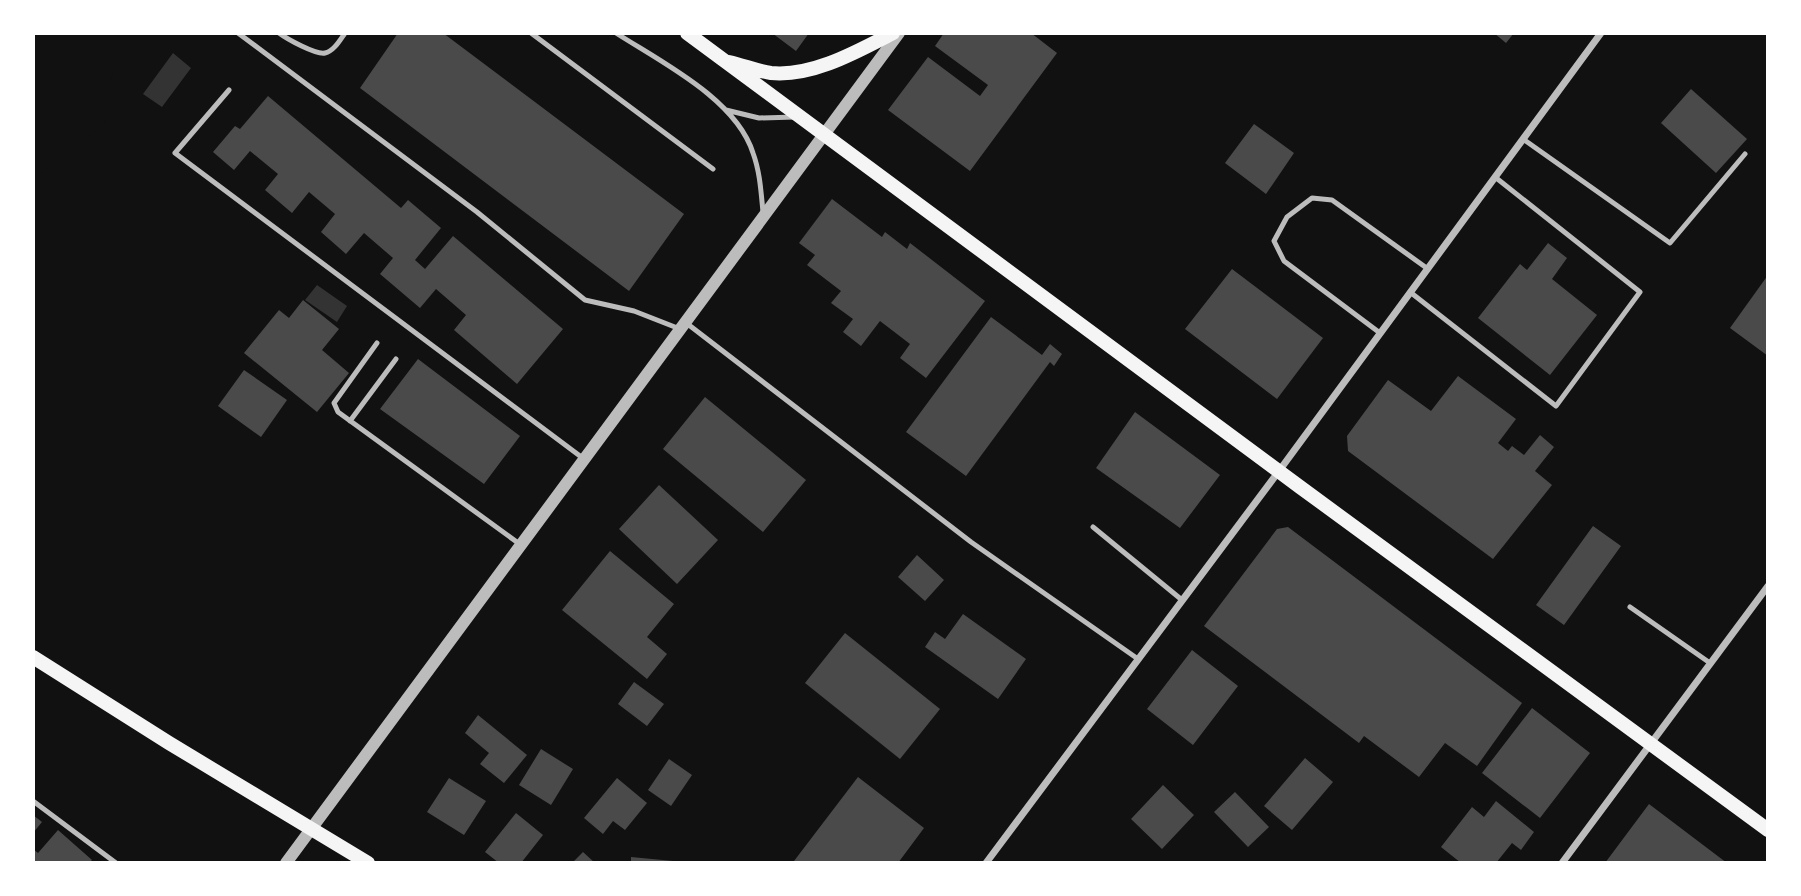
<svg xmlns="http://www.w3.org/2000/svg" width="1801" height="896" viewBox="0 0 1801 896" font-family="'Source Sans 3',sans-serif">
<rect width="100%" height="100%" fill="#111"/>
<path fill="#333" d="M173,53L191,68L162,107L143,94Z
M317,285L347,306L337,322L305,300Z"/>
<path fill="#111" d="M33,33H119L104,124L33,180Z"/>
<path fill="#4a4a4a" d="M398,33H443L684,214L629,291L360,88Z
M772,33H809L796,51Z
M944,33H1031L1057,53L970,171L888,110L928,57L980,96L988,85L935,46Z
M1494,33H1514L1506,43Z
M1691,89L1747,139L1716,173L1661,123Z
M268,96L401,208L408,200L441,228L415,260L425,269L453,236L563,329L517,384L454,330L466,315L436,289L420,308L380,274L393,258L364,233L346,254L321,232L335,214L309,192L292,213L265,190L278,174L250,151L234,170L213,152L235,126L240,129Z
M1254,124L1294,153L1266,194L1225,163Z
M832,199L882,237L885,232L907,249L910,243L985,301L926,378L900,358L910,344L880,321L861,346L843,332L853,319L831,303L841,291L807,265L815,255L799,243Z
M1548,243L1567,258L1552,279L1597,315L1550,375L1478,318L1520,264L1527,270Z
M1232,269L1323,338L1277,399L1185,329Z
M1768,275V356L1730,328Z
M303,300L339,329L322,350L349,373L317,412L244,353L279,310L289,318Z
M991,317L1042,355L1050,344L1062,354L1054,366L1050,362L966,476L906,432Z
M418,359L520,436L484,484L380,409Z
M244,370L287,400L261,437L218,406Z
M1458,376L1516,419L1498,443L1508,451L1512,446L1524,455L1540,435L1554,447L1535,471L1552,485L1493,559L1348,451L1347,436L1388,380L1431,411Z
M705,397L806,480L763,532L663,449Z
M1135,412L1220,475L1180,528L1096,468Z
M659,485L718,540L677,584L619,529Z
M1593,526L1621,546L1564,625L1536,605Z
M1288,527L1522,703L1477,766L1445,743L1419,777L1364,736L1359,743L1204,626L1277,529Z
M610,551L674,604L647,637L667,654L647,679L562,610Z
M917,555L944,580L925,601L898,577Z
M963,614L1026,659L998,699L925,647L935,632L945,639Z
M845,633L940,709L900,759L805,683Z
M1192,650L1238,686L1193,745L1147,709Z
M634,682L664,704L647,726L618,704Z
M1532,708L1590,753L1540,818L1482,773Z
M478,715L527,755L504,783L480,764L489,753L465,733Z
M541,749L573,769L551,805L519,785Z
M1305,758L1333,782L1292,830L1264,806Z
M669,759L692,775L671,806L648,790Z
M858,777L924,828L898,863H796L794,861Z
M449,778L486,801L464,835L427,812Z
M617,778L647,803L625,830L613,821L603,834L584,818Z
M1163,785L1194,815L1162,849L1131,819Z
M1235,792L1269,827L1248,847L1214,812Z
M1496,801L1534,832L1521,850L1512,843L1496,863H1461L1441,847L1472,807L1484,817Z
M1649,804L1719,857L1727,863H1605Z
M516,813L543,835L521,863H499L485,852Z
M33,815L42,822L33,833Z
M58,830L92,860L89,863H33V849L38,853Z
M583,852L595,863H572Z
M631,857L673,861V863H631Z"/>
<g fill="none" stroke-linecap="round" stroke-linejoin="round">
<path stroke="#bcbcbc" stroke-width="5" d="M238,33L477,212L585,300L634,311L680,329
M279,33C287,39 316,55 325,53C334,51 340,40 345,33
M531,33L713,169
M616,33C661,62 736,99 753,153C760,172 761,192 763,212
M229,90L175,153L584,459
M726,110L759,118L795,117
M1523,139L1670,243L1745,154
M1410,292L1556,406L1640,292L1495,177
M685,322L971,542L1138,659
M1380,333L1284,261L1274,241L1287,217L1312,198L1332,200L1428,269
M377,343L334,403L338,412L521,545
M350,421L396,359
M1093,527L1182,600
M1630,607L1710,663
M33,801L116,863"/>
<path stroke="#bcbcbc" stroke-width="7" d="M986,863L1279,471L1601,33
M1562,863L1768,586"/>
<path stroke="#bcbcbc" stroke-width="12" d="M286,863L899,33"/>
<path stroke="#f5f5f5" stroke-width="14" d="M687,33L1300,487L1768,830
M729,62C743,65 757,71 771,73C813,77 858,51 893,33
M33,657L169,743L368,863"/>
</g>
<rect width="1801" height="896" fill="none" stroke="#ffffff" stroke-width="70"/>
</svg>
